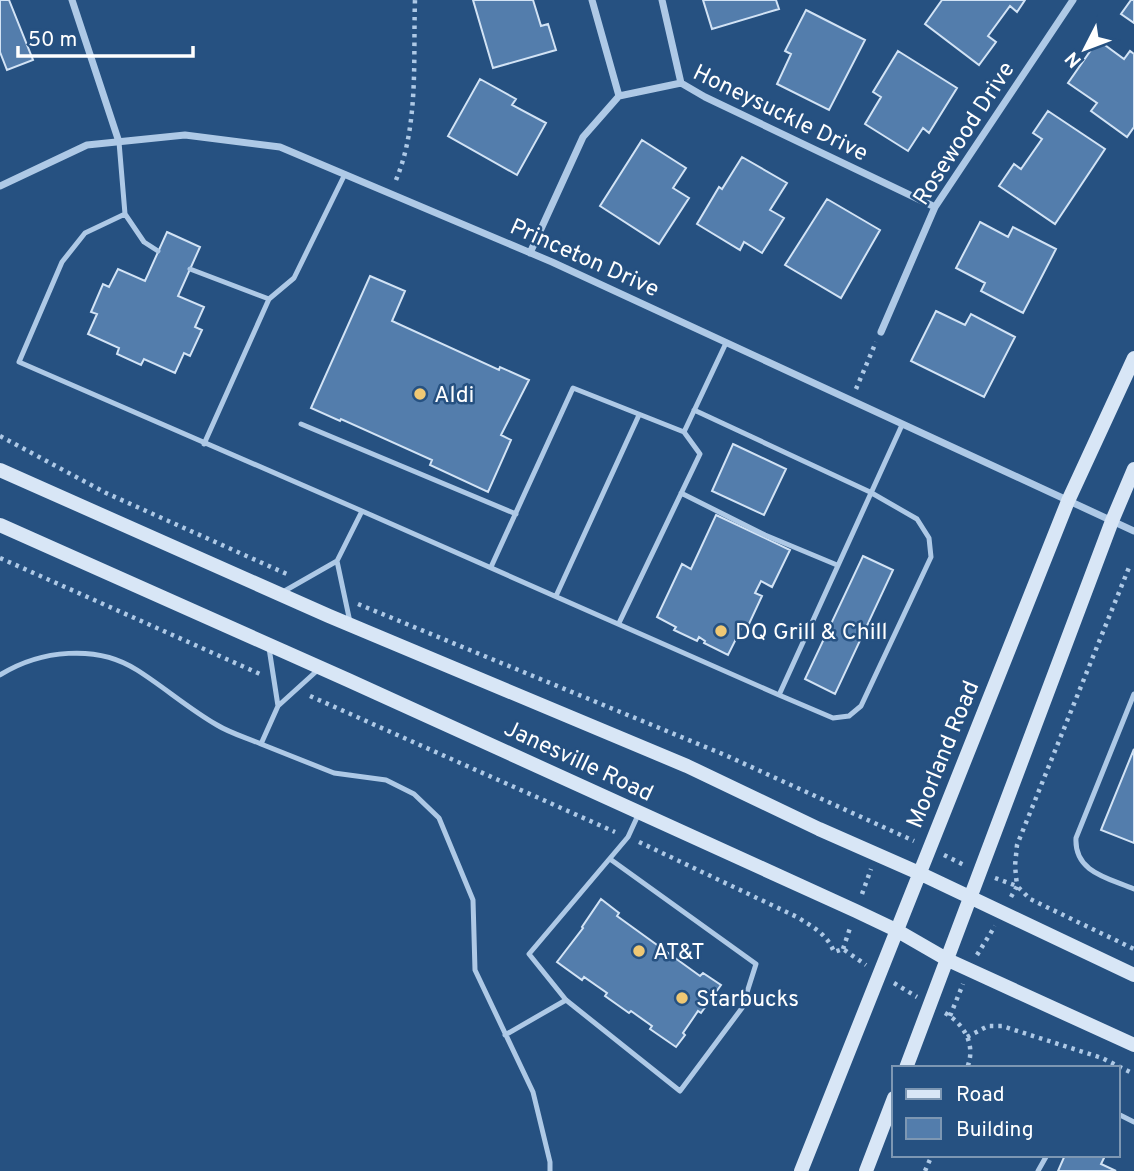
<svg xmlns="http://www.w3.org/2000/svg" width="1134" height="1171" viewBox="0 0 1134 1171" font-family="Overpass,sans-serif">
<rect width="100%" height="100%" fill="#265181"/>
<path fill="#537dac" stroke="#d2e3f5" stroke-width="2" d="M0,0H9L33,60L7,70L0,52Z
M473,0H533L541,26L548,24L556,50L493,68Z
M703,0H776L779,9L712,29Z
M942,0H1025L1017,12L1010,6L988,36L996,42L979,65L925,24Z
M1131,0H1134V23L1121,14Z
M806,10L865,40L829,110L777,84L791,54L785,51Z
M1098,40L1124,59L1130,51L1134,54V127L1127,137L1091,111L1097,103L1068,83Z
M898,51L957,88L929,133L923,128L908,151L865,124L881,97L873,92Z
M480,79L516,99L512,105L546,123L517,175L448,136Z
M1048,111L1105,149L1055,224L999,186L1014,164L1021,169L1042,139L1033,133Z
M642,140L686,168L673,188L689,198L659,244L600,206Z
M742,157L787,183L770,210L784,218L762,253L744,242L740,250L697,224L719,187L722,189Z
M827,199L880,230L841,298L785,265Z
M980,222L1008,237L1013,227L1056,249L1023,313L981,291L985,283L956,268Z
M167,232L200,247L178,296L204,307L195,327L202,330L190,356L184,353L175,373L144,359L141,365L117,354L119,348L88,334L97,314L91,312L103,284L109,287L118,269L145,281Z
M370,276L405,291L392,321L499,370L500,367L529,380L501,435L511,440L488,492L430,465L432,460L341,419L340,421L311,408Z
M936,311L965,325L971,314L1015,337L984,397L911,361Z
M733,444L786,469L764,515L712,491Z
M716,515L790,550L772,587L761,581L755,593L762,596L748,626L741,623L739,627L741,629L728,655L704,643L705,641L699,637L697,641L674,630L676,627L657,617L682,564L691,569Z
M863,556L893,570L835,694L805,679Z
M1134,749V843L1101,830Z
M601,899L619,913L617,916L700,976L703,973L721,985L701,1013L698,1011L683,1033L685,1035L676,1047L650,1029L652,1026L631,1011L629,1013L605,996L607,993L584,977L582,980L557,962L583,928L582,927Z
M1065,1155H1098L1104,1158L1101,1164L1116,1171H1058Z"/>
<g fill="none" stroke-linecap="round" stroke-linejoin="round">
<path stroke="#aec9e6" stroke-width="4.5" stroke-dasharray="3.5 5" stroke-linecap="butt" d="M396,180C419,125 413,59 415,0
M856,389L876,342
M0,436L106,493L289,575
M0,558L260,674
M358,604L725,755L914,841
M310,696L615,832
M639,842L797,917C813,927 827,934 834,952L843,949L866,965
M944,855L964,865
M995,878L1017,886L1030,899L1134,949
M862,894L871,869
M1011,897L1017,886L1015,866L1017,845L1130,565
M843,949L851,925
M977,955L995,926
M894,983L917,997
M945,1013C966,1025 976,1047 967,1068
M950,1016L963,984
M967,1037L988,1026H1002L1102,1058L1134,1074
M925,1171L932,1155"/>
<path stroke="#aec9e6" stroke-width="5" d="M119,142L125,214L85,233L62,262L19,362L362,511
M125,214L144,242L158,251
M190,269L269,299
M694,410L870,492L917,519L929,538L931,557L861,706L849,716L833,718L779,695
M301,424L516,514
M204,444L269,299L294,278L345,174
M681,493L765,535L837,565
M337,561L362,511L779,695L902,425
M491,567L573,388L684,432
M281,593L337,561L350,622
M556,596L639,415
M619,623L700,454L684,432L726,343
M269,648L278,706L320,668
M0,675C40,650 97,644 137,670C164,687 189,709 217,725C230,733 247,738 261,744
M1134,694L1076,838C1074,872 1108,878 1134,889
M278,706L261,744L334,773L386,780L414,794L439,818L473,900L475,970L533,1092L550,1162V1171
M610,859L756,964L742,1008L680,1091L566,1000L529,954L628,837L639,813
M505,1035L566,1000
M1118,1114L1134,1122
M1038,1171L1047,1155"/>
<path stroke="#aec9e6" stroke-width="7" d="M72,0L119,142
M592,0L619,96
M662,0L681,83
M0,186L87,145L185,135L280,147L552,262L1134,531
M530,253L583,137L619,96L681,83L705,97L935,207
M881,332L935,207L1073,0"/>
<path stroke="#d8e6f6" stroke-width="14" d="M0,470L329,616L687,766L819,829L919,873L1134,975
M0,525L348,680L856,911L896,930L948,960L1134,1045
M906,1068L1112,521L1134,469
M801,1171L1068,501L1134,358
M866,1171L894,1098"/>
</g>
<g fill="#efc874" stroke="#265181" stroke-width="2.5">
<circle cx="420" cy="394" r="7"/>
<circle cx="721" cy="631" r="7"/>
<circle cx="639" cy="951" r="7"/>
<circle cx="682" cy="998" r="7"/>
</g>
<g text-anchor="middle" stroke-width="5" stroke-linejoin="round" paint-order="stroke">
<g font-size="23" fill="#fff" stroke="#265181">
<text transform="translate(781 112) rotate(26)" y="8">Honeysuckle Drive</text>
<text transform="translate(963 133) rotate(-57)" y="8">Rosewood Drive</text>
<text transform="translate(585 257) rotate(24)" y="8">Princeton Drive</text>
<text transform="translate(942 754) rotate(-68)" y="8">Moorland Road</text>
<text transform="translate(579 760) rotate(25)" y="8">Janesville Road</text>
</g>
<g font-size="23" fill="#fff" stroke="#265181" text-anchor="start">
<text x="434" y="402">Aldi</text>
<text x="735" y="639">DQ Grill &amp; Chill</text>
<text x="653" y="959">AT&amp;T</text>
<text x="696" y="1006">Starbucks</text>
</g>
</g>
<rect x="892" y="1066" width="228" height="91" fill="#265181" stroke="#7d97b3" stroke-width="2"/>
<rect x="906" y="1089" width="35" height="10" fill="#d8e6f6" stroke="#7d97b3" stroke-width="2"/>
<text x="956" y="1101" font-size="21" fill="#ffffff">Road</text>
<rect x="906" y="1118" width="35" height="21" fill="#537dac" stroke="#7d97b3" stroke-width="2"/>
<text x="956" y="1136" font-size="21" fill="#ffffff">Building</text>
<g transform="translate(1085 49) rotate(228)" stroke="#265181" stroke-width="5" paint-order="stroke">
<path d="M0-5L12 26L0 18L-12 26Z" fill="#ffffff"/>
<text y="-10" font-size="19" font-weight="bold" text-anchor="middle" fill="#ffffff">N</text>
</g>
<path d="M18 46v10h175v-10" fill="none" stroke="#ffffff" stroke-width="3.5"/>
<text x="28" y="46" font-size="21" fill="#ffffff" stroke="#265181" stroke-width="5" paint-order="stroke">50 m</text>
</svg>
